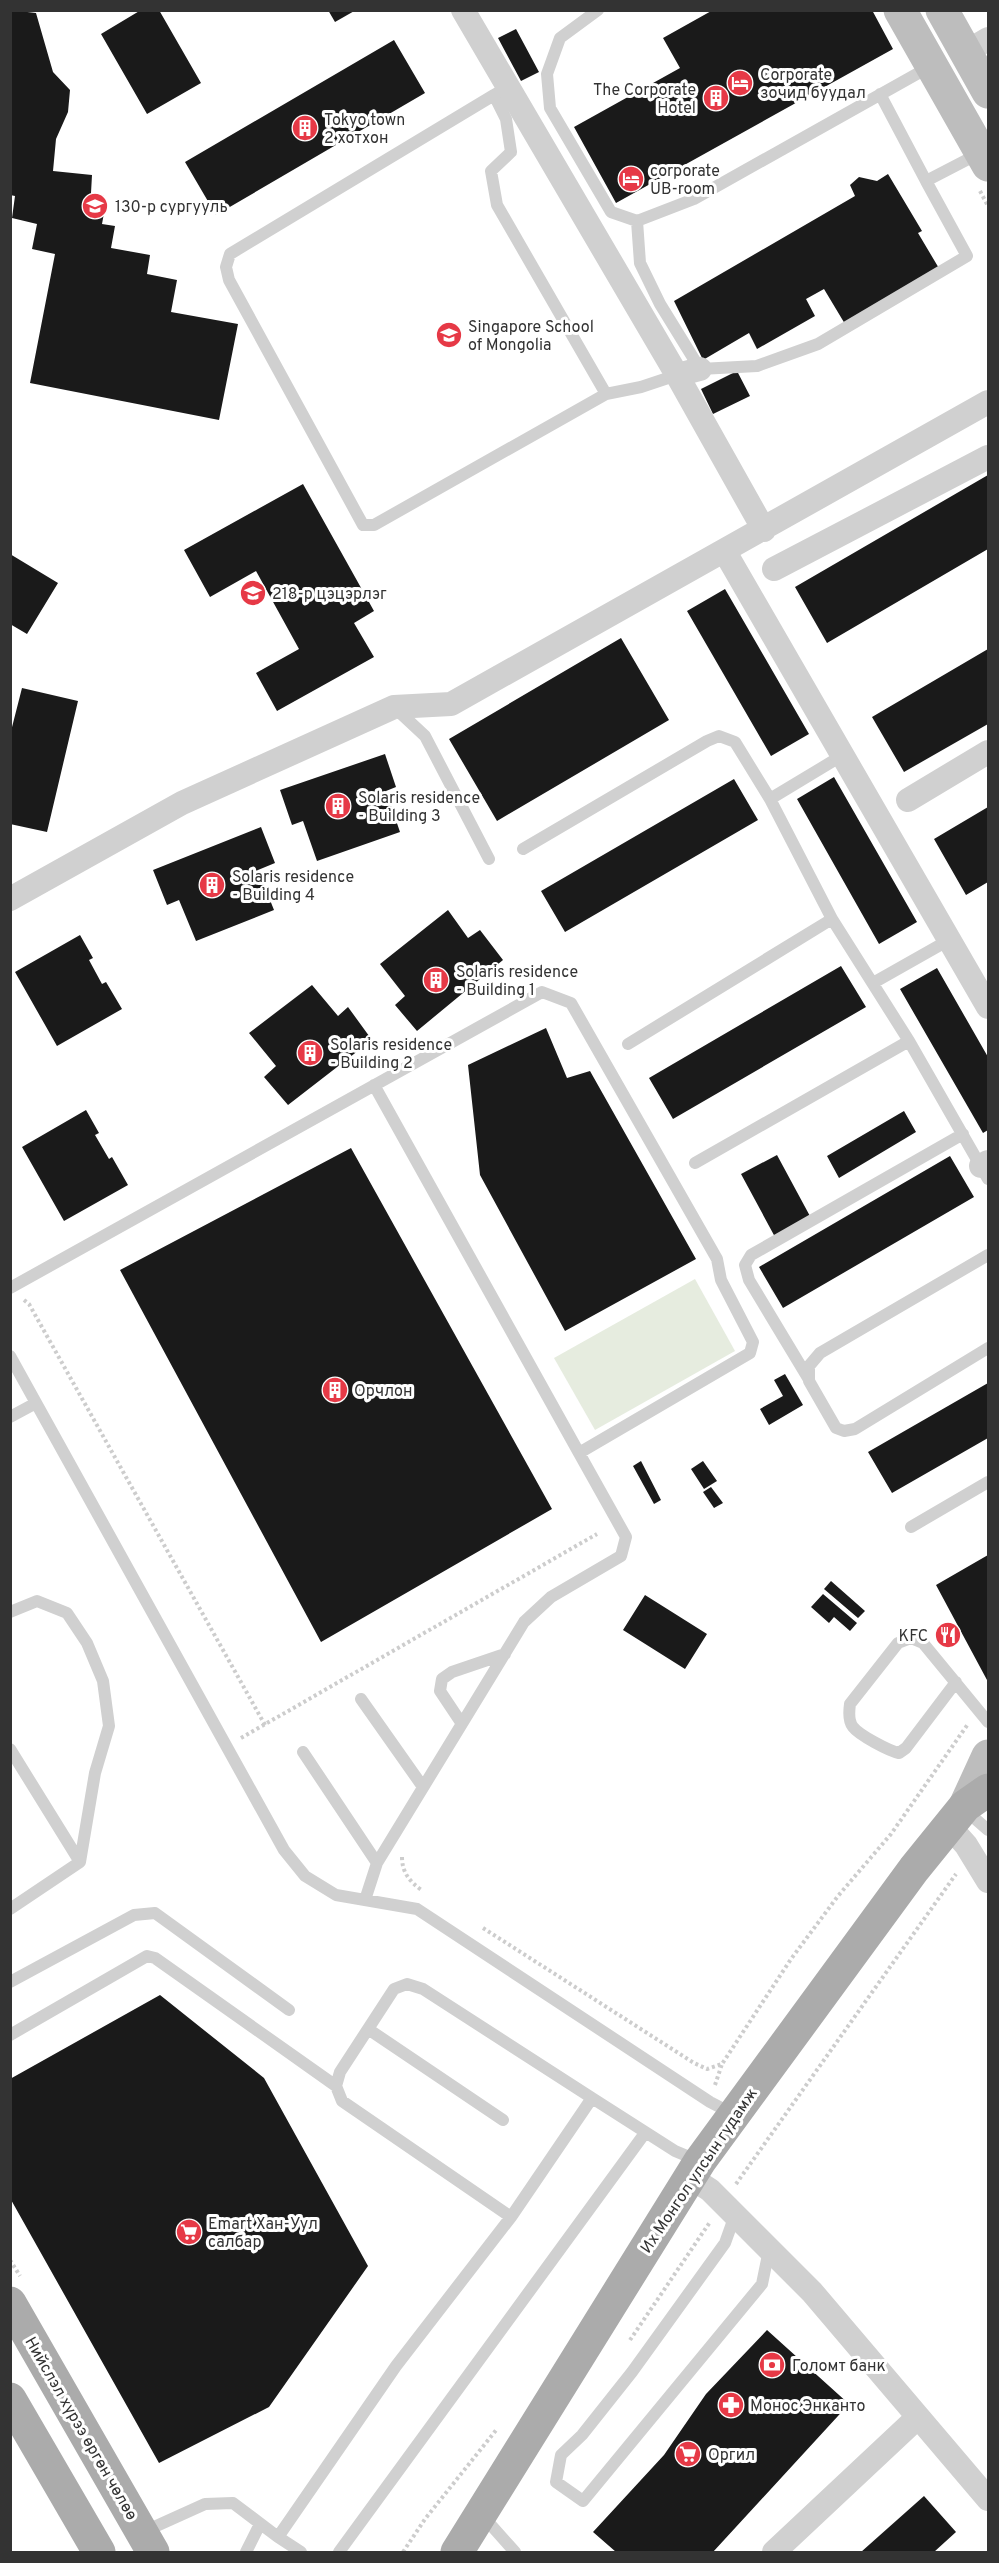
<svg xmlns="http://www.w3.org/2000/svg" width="999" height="2563" viewBox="0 0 999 2563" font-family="Overpass,sans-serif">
<rect width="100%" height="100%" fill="#fff"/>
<path fill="#e6ecdf" d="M695,1279L735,1351L595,1430L554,1358Z"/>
<path fill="#1a1a1a" d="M10,10L36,13L53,72L70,90L68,112L56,139L53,171L92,175L91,193L106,202L102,224L115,226L111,248L150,255L147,274L177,280L171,312L238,324L219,420L30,383L55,254L32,249L37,224L12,218L15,196L10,195Z
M141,10H159L201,83L147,114L101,34Z
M328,10H356L335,22Z
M713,10H872L893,49L616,203L574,127L680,68L663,38Z
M516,29L539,72L521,81L498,38Z
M394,40L425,93L216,215L185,162Z
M888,174L922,231L918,233L940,270L845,324L824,289L806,299L815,316L757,349L749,333L703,360L674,301L855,196L850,185L859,177L877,181Z
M737,371L750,396L713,414L701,389Z
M988,475V549L827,643L795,587Z
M303,484L374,611L354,623L374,657L277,711L256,673L299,649L256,571L210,597L184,550Z
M10,554L58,583L27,634L10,624Z
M725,589L809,734L771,756L687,611Z
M621,638L669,720L497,821L449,739Z
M988,649V724L904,772L872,717Z
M22,688L78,701L47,832L10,824V735Z
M385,754L396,787L386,791L400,832L317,861L303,821L292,825L280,790Z
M834,777L917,922L879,944L797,799Z
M734,779L758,820L565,932L541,891Z
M988,807V882L966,895L934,839Z
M261,827L275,863L258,870L274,910L196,941L179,900L167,905L153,870Z
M448,910L468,938L480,930L503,960L417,1031L395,1005L405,996L380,964Z
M80,935L93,958L89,960L102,984L106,982L122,1009L57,1046L15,972Z
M841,966L866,1007L673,1119L649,1078Z
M937,968L988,1057V1130L983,1133L900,989Z
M312,985L338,1016L348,1007L372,1040L288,1105L264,1077L276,1066L249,1033Z
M546,1028L567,1078L590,1071L696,1259L565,1331L480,1175L468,1065Z
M86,1110L99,1133L95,1135L109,1159L112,1157L128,1185L64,1221L22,1147Z
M904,1111L916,1132L839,1178L827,1156Z
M351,1148L552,1509L321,1642L120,1270Z
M777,1155L811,1218L775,1237L741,1174Z
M950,1156L974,1197L783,1308L759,1267Z
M785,1374L803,1405L769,1425L760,1409L783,1396L774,1380Z
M988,1383V1438L892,1493L868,1452Z
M641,1461L661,1500L654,1504L633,1466Z
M703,1461L717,1481L704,1489L691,1469Z
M711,1487L723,1503L714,1508L703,1492Z
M988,1555V1678L987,1680L936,1585Z
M831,1581L865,1611L858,1618L824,1589Z
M823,1594L857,1623L850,1631L834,1617L829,1623L811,1607Z
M645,1595L707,1634L685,1669L623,1630Z
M160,1995L264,2078L368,2266L269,2407L159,2463L10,2198V2079Z
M767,2330L849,2404L713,2552H616L593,2532L664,2455L706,2394Z
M924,2496L956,2532L934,2552H861Z"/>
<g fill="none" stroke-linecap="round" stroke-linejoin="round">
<path stroke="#cdcdcd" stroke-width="4" stroke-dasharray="3 3" stroke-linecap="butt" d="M980,191L988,206
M24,1300L29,1304L265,1725
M241,1738L597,1534
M402,1857C402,1873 410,1882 423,1891
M483,1928L694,2063L707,2069L722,2064L791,1959L838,1896L891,1834L968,1724
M715,2085L722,2064
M736,2184L956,1874
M10,2260L20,2276
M630,2340L710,2222
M403,2552L425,2519L497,2429"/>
<path stroke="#d0d0d0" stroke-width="12" d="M598,10L560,38L547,74L550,108L611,212L637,221L694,199L931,66
M880,94L926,181L980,153
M494,95L506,119L511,152L491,171L497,205L606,394L374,525H363L229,280L226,267L230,254L494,95L508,87
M637,221L640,263L660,304L700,369L757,366L818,344L967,256L926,181
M606,394L641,387L677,375
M395,708L425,736L489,859
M770,799L832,919L909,1041L988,1179
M523,849L707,741L719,736L735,742L770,799L843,755
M873,983L949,940
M628,1044L832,919
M695,1163L909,1041
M988,1255L820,1353L809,1366V1381L836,1428L844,1431L855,1429L988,1348
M10,1288L542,992L571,1003L717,1259L721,1280L753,1342L750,1353L579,1453L374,1085
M10,1356L284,1850L305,1876L336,1895L417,1909L710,2102L733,2114
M808,1378L749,1280L745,1265L751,1255L963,1134
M10,1417L36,1403
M911,1527L988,1482
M10,1612L37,1601L67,1613L87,1643L103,1681L109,1726L95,1773L80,1862L10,1909
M956,1682L906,1748L899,1753C889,1751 859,1735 853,1727C848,1721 849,1711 850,1704L898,1643L911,1638L923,1643L988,1722
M361,1699L423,1787
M462,1724L440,1691L442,1679L452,1672L505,1654
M10,1749L80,1862
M303,1752L377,1863
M964,1809L988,1830
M365,1900L377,1863L524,1622L551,1597L621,1556L626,1537L579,1453
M10,1982L134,1915L155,1913L289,2010
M368,2029L503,2120
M10,2035L147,1956L155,1958L336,2086
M735,2215L725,2243L632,2372L582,2435L561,2455L556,2482L583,2501L762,2284L769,2250
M511,2217L342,2101L336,2086L340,2072L394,1989L407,1984L423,1989L592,2098
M482,2515L515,2552
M143,2532L205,2504L233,2503L278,2537
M246,2552L260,2524
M301,2552L278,2537L396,2366L511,2217L592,2098L675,2151L699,2161
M339,2552L645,2133"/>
<path stroke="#d0d0d0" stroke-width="24" d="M463,10L677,375L764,530
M966,52L988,39
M677,375L700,369
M725,552L988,1007
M774,569L988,457
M908,800L988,752
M10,899L182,803L394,707L451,704L988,402
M981,1166L988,1162
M949,1826L966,1845L988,1881
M690,2177L710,2190L812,2292L988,2499
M774,2552L918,2417"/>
<path stroke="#bdbdbd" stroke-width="33" d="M900,10L988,165
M942,10L988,92
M965,1806L988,1756"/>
<path stroke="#ababab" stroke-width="33" d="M10,2303L153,2552
M10,2399L99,2552
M457,2552L700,2161L914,1869L965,1806L988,1790"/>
</g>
<defs>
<g id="hotel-disc" transform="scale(1.35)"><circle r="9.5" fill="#e63946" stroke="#fff"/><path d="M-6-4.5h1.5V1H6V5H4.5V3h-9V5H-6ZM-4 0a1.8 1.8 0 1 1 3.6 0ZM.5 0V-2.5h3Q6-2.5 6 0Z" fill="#fff"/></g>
<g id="building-disc" transform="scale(1.35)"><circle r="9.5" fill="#e63946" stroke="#fff"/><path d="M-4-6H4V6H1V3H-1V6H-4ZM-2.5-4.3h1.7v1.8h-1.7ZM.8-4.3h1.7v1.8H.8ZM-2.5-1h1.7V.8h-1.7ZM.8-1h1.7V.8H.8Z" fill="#fff"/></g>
<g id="school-disc" transform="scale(1.35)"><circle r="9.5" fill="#e63946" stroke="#fff"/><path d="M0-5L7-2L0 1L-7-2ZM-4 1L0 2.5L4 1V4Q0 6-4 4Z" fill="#fff"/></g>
<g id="restaurant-disc" transform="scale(1.35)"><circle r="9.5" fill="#e63946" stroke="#fff"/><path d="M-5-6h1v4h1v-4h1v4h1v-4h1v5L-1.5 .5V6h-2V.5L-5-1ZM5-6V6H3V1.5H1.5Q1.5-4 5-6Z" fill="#fff"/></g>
<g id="supermarket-disc" transform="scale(1.35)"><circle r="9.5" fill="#e63946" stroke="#fff"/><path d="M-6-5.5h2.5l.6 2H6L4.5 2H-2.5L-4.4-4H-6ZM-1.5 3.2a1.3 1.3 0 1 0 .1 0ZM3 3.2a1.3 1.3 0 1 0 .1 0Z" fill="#fff"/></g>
<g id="bank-disc" transform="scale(1.35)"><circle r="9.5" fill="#e63946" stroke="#fff"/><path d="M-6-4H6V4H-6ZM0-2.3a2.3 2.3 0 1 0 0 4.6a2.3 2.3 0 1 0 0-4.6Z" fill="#fff"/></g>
<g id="pharmacy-disc" transform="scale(1.35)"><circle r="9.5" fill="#e63946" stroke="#fff"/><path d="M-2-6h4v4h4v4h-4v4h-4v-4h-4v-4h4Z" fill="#fff"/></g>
</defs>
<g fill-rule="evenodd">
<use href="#hotel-disc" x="740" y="83"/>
<use href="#building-disc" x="716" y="98"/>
<use href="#building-disc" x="305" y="128"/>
<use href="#hotel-disc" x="631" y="179"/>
<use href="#school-disc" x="95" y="206"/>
<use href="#school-disc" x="449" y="335"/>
<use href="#school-disc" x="253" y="593"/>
<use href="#building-disc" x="338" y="806"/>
<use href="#building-disc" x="212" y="885"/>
<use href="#building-disc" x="436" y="980"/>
<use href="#building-disc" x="310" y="1053"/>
<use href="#building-disc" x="335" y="1390"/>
<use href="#restaurant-disc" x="948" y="1635"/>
<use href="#supermarket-disc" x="189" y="2232"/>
<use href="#bank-disc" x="772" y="2365"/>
<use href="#pharmacy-disc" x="731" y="2405"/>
<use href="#supermarket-disc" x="688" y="2454"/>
</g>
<g text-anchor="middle" stroke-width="6" stroke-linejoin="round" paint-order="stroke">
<g font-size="16" fill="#333" stroke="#fff" text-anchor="start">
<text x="760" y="80">Corporate<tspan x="760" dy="18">зочид буудал</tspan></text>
<text x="696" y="95" text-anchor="end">The Corporate<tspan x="696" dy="18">Hotel</tspan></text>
<text x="324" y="125">Tokyo town<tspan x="324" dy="18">2 хотхон</tspan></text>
<text x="650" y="176">corporate<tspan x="650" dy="18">UB-room</tspan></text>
<text x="115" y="212">130-р сургууль</text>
<text x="468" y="332">Singapore School<tspan x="468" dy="18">of Mongolia</tspan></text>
<text x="272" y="599">218-р цэцэрлэг</text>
<text x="358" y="803">Solaris residence<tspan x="358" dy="18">- Building 3</tspan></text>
<text x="232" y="882">Solaris residence<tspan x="232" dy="18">- Building 4</tspan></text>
<text x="456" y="977">Solaris residence<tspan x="456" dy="18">- Building 1</tspan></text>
<text x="330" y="1050">Solaris residence<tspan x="330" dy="18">- Building 2</tspan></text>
<text x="354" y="1396">Орчлон</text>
<text x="928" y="1641" text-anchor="end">KFC</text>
<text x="208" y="2229">Emart Хан-Уул<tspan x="208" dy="18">салбар</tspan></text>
<text x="792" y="2371">Голомт банк</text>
<text x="750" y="2411">Монос Энканто</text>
<text x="708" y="2460">Оргил</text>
</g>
<g font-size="16" fill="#333" stroke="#fff">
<text transform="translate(698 2170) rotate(-56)" y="6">Их Монгол улсын гудамж</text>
<text transform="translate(82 2428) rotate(60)" y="6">Нийслэл хүрээ өргөн чөлөө</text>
</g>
</g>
<rect width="999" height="2563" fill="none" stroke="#333333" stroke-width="24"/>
</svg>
